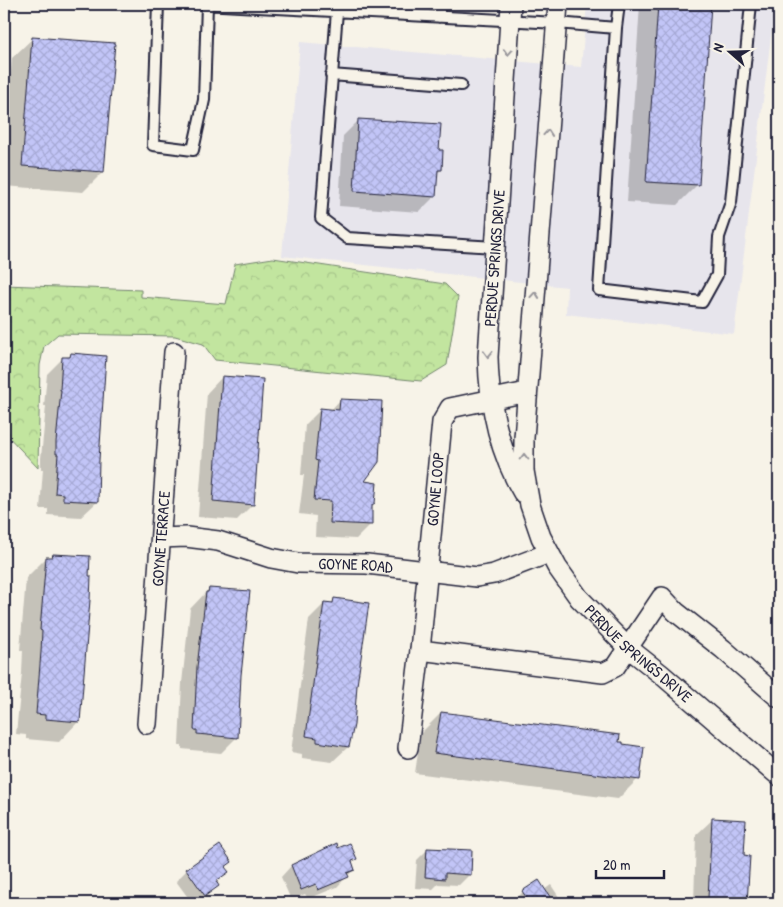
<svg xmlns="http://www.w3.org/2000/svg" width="783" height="907" viewBox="0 0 783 907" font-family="'Patrick Hand',sans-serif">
<defs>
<pattern id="forest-crowns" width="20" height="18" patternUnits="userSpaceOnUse" patternTransform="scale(1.25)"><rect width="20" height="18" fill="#c2e59f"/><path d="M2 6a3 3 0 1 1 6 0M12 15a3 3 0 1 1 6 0" fill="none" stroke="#a6c48a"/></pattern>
<pattern id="building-cross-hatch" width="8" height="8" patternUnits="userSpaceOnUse" patternTransform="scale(1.25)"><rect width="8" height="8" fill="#c2c5f7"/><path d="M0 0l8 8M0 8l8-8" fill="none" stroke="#a6a9d5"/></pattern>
</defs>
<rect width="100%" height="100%" fill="#f7f3e8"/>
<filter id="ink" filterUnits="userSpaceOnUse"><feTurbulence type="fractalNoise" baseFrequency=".02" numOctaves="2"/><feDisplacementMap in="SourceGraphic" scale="10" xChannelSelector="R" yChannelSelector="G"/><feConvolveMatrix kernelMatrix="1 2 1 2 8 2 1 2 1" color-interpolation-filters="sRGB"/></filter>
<g filter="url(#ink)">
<path fill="#e7e5ec" d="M587,4H775L734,334L566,314L567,287L282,256L300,42L581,67Z"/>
<path fill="url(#forest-crowns)" stroke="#72846d" d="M273,258L445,284L458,297L447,365L421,381L215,360L203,344L175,336L58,334L44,346L40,365L38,468L4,432V285L141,290V297L226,304L235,264Z"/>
<path fill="#0003" d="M640,4H710L697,185L677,205L627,202Z
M33,38L103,172L83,192L4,186V166L12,58Z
M359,120L438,151L441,170L436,174L435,196L419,212L339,206L343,136Z
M71,355L97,460V502L81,517L48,515V509H40L43,469H41V458L46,406H44L47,374L63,358H67Z
M222,377L253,504L237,520L198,517L207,393Z
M340,400L363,481L374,503L371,506V524L356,539L315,537L316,516L299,514L304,475H301L305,425L320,410L330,411Z
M53,555L79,721L59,742L26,739V735L16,734L22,673L23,650H20L26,578L46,558H51Z
M209,589L240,675L236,738L221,753L182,749V745H179L182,683L190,609Z
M334,600L356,685L348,747L332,762L302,758V754L291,752L309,619L325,603L331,604Z
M441,713L618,743L638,779L618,799L415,773L421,733Z
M712,820L743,856L747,903H694L696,835Z
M336,845L338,850L355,859L351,863L354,869L337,887L308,899L305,894L291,900L281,877L291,866Z
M220,847L231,862L224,868L227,872L215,883L217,886L207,896L197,903H192L176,881L187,870Z
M428,849L470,874L459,885L438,884L433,889L415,888L417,860Z
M551,885L563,903H512L523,892L544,890Z
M104,898L111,903H99Z"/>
<path fill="url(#building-cross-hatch)" stroke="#22223b" d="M658,4H711L699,185L646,182Z
M32,37L115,43L104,172L22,166Z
M358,119L441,124L439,150H443L442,170H438L436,197L354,191Z
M71,353L106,356L99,460L98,502L63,500V494L55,493L58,454H56V442L61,390H60L62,357H70Z
M222,376L263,379L254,505L213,501Z
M340,399L382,401L379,462L365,481L377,483L375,503L372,505V525L330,523L331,501L314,500L318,461L315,460L320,408L339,410Z
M53,554L90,556L89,576H91L90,600L80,722L45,719V715L36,714L41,652L42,631L40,630L46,557H52Z
M209,588L250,591L241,675L238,738L197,734V730H194L197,667L206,592H208Z
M334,598L369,603L357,685L354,725L349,747L317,742V738L306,736L324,602L333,603Z
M441,712L620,735L619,742H623V744L644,747L640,780L434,753Z
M712,818L746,820L744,855L750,856L747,903H713V898H708Z
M337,843L338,848L350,843L357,859L352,861L355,870L347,873L349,877L318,890L316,884L301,890L291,865Z
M220,845L232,862L225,867L229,872L216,881L219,886L205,896L186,869Z
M427,848L472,850L471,875L445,873V879L425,877Z
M539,880L554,903H530L522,891Z"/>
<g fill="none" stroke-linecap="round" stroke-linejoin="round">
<g stroke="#22223b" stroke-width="14">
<path id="lane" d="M158,4L153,145L193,150L204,100L207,4
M204,4L557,23L616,28
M619,4L616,28L599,290L702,302L717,275L719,237L731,202L751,4
M337,11L321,218L347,238L495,247
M439,17V4
M331,75L461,85"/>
</g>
<g stroke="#22223b" stroke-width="22">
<g id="street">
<path d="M511,4L488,357C489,405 499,452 523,493"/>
<path id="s1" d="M558,4L524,438V471L530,505L541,537L557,567L579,598L627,647L661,674L779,776"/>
<path d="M527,392L450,408L442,422L420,650L603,673L615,667L662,597L676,612L723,649L779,698"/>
<path id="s2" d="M161,538L186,537L218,541L271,558L298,563L367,564L477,577L494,574L549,553"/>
<path id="s3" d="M147,724L174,352"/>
<path d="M408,748L420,650"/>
</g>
</g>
<use href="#lane" stroke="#f7f3e8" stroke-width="10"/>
<use href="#street" stroke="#f7f3e8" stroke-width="19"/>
</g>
<defs><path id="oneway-chevron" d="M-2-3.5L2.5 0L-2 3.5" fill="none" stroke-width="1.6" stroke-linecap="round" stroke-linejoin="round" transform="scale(1.25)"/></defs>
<g stroke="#97959a">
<use href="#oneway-chevron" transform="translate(508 52) rotate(94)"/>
<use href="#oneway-chevron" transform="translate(548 133) rotate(-85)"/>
<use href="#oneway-chevron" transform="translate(535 295) rotate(-85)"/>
<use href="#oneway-chevron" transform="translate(488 354) rotate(92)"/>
<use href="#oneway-chevron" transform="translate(524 457) rotate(-90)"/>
</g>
</g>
<g text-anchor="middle" stroke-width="4" stroke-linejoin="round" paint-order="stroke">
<g font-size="16" fill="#22223b" stroke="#f7f3e8">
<text transform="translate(494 258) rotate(-86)" y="6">PERDUE SPRINGS DRIVE</text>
<text transform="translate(435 489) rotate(-85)" y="6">GOYNE LOOP</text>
<text dy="6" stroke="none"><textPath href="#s3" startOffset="186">GOYNE TERRACE</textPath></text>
<text dy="6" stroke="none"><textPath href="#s2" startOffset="198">GOYNE ROAD</textPath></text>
<text dy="6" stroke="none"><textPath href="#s1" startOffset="690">PERDUE SPRINGS DRIVE</textPath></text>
</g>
</g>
<rect width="783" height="907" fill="none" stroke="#f7f3e8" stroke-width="20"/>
<rect x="10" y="10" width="763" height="887" fill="none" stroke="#22223b" stroke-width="2" filter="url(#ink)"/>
<g transform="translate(730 52) rotate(290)" stroke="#f7f3e8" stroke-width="4" paint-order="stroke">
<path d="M0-4L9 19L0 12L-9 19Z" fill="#22223b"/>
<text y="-8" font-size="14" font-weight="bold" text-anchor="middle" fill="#22223b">N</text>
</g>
<path d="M596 870v8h68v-8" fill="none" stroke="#22223b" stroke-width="2.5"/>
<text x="603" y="870" font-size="15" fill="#22223b" stroke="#f7f3e8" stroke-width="4" paint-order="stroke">20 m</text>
</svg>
